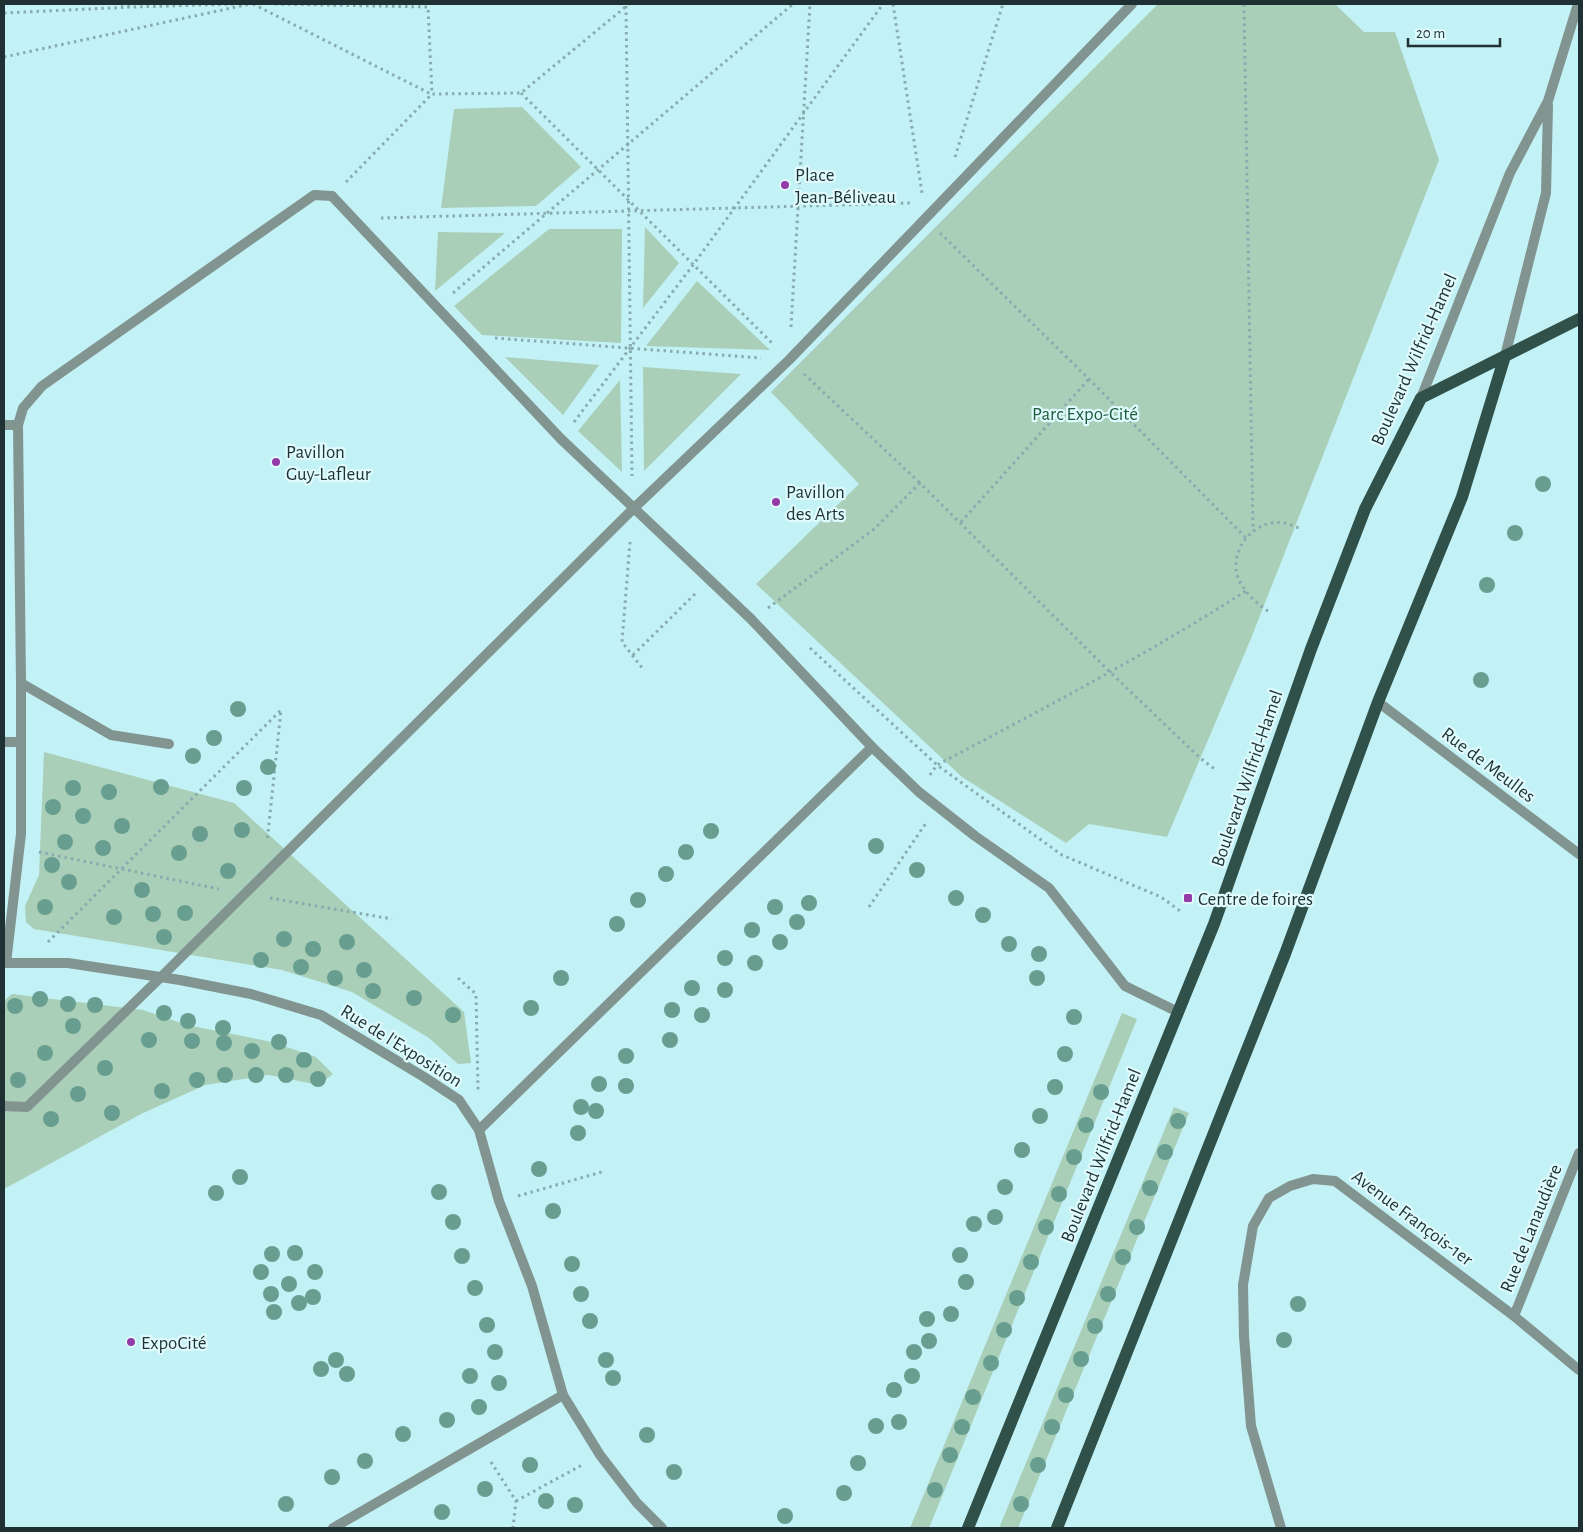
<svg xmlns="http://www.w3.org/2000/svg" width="1583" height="1532" viewBox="0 0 1583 1532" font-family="'Alegreya Sans',sans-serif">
<rect width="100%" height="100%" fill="#c2f1f6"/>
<path fill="#aacfb8" d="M1158,4H1335L1364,32H1395L1439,160L1252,636L1167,837L1089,824L1066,843L962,777L756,584L859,484L771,392Z
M522,107L581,167L536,206L441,208L454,109Z
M645,227L679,263L643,308Z
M549,229H622L621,343L482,335L454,306Z
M438,232L505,233L435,291Z
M697,281L770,350L646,346Z
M505,357L599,365L563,415Z
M643,367L741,374L644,471Z
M620,380L622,472L578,431Z
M44,752L234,803L464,1012L471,1063L458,1064L429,1038L352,992L282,970L34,929L26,922L25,906L39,875Z
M12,994L143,1010L187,1025L272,1042L316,1057L333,1074L319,1085L269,1075L205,1085L141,1114L4,1189V1001Z
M1122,1013L1137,1019L929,1528H910Z
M1174,1107L1189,1113L1018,1528H999Z"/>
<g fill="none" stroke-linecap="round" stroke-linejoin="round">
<path stroke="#87abaf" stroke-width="3" stroke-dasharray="2.5 4" stroke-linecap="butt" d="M121,4L132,7L236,4
M253,4L431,94
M275,4L428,7L432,94
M893,4L922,193
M1244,4L1253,531
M626,6L632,476
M4,13L132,7
M4,57L250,4
M521,93L774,345
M955,157L1003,4
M346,182L432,94L521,93L629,4
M381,218L910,203
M940,233L1089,379L1246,538
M453,293L793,4
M791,327L810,4
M495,338L761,358
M804,374L920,483
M574,422L693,265L883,4
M961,522L1089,379
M630,542L622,642L643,669
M768,608L873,530L920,483L1110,672L1200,758L1216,770
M1268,611C1255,603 1238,586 1236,570C1234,543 1257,519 1284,523C1289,524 1294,526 1299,528
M810,648L937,765L1062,855L1161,897L1183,913
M633,655L695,594
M930,775L937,765C1041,710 1146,655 1246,591
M39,852L219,889
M270,898L392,919
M869,907L926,823
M48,942L281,710L267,842
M458,978L476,994L478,1090
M518,1196L605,1171
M491,1462L516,1501L513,1528
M516,1501L582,1465"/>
<path stroke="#829490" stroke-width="10" d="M4,425H18L21,683V834L6,963
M18,425L23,408L42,386L314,195L332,196
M21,683L111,735L169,744
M4,742H21
M479,1130L872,747
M333,1528L563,1395"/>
<path stroke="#829490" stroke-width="10" d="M332,196L561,439L751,619L872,747L919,792L975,836L1049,888L1125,986L1178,1012
M4,1106L27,1107L161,977L633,509L789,360L1132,4"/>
<path stroke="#829490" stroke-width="10" d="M1378,702L1579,854
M4,963H68L180,980L251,994L321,1015L424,1077L459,1100L479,1130L499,1201L532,1286L563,1395L600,1455L637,1503L662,1528
M1514,1316L1579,1153
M1281,1528L1251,1426L1244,1336L1243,1285L1253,1226L1269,1198L1290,1186L1313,1179L1335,1181L1514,1316L1579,1370"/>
<path stroke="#829490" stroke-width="10" d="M1505,356L1546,193L1548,105
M1421,398L1510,173L1548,101L1578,4"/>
<path stroke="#2f514a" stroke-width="12" d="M968,1528L1214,924L1311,649L1365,509L1421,398L1579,319
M1057,1528L1285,954L1378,702L1462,497L1505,356"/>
</g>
<g fill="#689e90">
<circle cx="1543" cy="484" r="8"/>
<circle cx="1515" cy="533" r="8"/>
<circle cx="1487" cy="585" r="8"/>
<circle cx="1481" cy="680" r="8"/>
<circle cx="238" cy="709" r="8"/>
<circle cx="214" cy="738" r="8"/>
<circle cx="193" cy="756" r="8"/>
<circle cx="268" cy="767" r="8"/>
<circle cx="161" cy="787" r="8"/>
<circle cx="73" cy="788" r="8"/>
<circle cx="244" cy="788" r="8"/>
<circle cx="109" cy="792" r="8"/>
<circle cx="53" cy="807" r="8"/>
<circle cx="83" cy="816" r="8"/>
<circle cx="122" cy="826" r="8"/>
<circle cx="242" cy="830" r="8"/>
<circle cx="711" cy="831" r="8"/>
<circle cx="200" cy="834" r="8"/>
<circle cx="65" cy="842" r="8"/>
<circle cx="876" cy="846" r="8"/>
<circle cx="103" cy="848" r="8"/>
<circle cx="686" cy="852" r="8"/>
<circle cx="179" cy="853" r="8"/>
<circle cx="52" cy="865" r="8"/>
<circle cx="917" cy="870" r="8"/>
<circle cx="228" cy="871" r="8"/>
<circle cx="666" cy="874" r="8"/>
<circle cx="69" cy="882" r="8"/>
<circle cx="142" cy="890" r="8"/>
<circle cx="956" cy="898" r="8"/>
<circle cx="638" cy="900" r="8"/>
<circle cx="809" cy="903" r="8"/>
<circle cx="45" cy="907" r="8"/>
<circle cx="775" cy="907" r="8"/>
<circle cx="185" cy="913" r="8"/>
<circle cx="153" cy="914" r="8"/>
<circle cx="983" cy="915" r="8"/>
<circle cx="114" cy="917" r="8"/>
<circle cx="797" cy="922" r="8"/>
<circle cx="617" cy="924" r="8"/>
<circle cx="752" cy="930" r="8"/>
<circle cx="164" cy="937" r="8"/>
<circle cx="284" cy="939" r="8"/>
<circle cx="347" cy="942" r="8"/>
<circle cx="780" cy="942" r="8"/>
<circle cx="1009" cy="944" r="8"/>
<circle cx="313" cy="949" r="8"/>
<circle cx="1039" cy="954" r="8"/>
<circle cx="725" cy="958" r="8"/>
<circle cx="261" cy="960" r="8"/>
<circle cx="755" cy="963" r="8"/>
<circle cx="301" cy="967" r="8"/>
<circle cx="364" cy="970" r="8"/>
<circle cx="335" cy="978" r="8"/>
<circle cx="561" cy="978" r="8"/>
<circle cx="1037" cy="978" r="8"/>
<circle cx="692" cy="988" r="8"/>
<circle cx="725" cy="990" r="8"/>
<circle cx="373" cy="991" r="8"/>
<circle cx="414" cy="998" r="8"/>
<circle cx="40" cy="999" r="8"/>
<circle cx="68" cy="1004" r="8"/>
<circle cx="95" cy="1005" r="8"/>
<circle cx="15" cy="1006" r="8"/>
<circle cx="531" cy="1008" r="8"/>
<circle cx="672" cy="1010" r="8"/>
<circle cx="164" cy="1013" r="8"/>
<circle cx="453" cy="1015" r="8"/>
<circle cx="702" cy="1015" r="8"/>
<circle cx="1074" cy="1017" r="8"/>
<circle cx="188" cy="1021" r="8"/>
<circle cx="73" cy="1026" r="8"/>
<circle cx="223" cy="1028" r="8"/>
<circle cx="149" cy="1040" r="8"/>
<circle cx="670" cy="1040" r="8"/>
<circle cx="192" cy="1041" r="8"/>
<circle cx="279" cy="1042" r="8"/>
<circle cx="224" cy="1043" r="8"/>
<circle cx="252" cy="1051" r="8"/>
<circle cx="45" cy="1053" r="8"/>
<circle cx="1065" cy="1054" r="8"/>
<circle cx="626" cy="1056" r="8"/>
<circle cx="304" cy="1060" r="8"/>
<circle cx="105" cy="1068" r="8"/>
<circle cx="225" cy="1075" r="8"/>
<circle cx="256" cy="1075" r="8"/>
<circle cx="286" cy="1075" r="8"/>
<circle cx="318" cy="1079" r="8"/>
<circle cx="18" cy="1080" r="8"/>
<circle cx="197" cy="1080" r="8"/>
<circle cx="599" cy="1084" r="8"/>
<circle cx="626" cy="1086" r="8"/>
<circle cx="1055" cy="1087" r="8"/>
<circle cx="162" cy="1091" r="8"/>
<circle cx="1101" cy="1092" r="8"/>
<circle cx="78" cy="1094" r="8"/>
<circle cx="581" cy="1107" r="8"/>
<circle cx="596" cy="1111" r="8"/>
<circle cx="112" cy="1113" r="8"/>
<circle cx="1040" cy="1116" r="8"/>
<circle cx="51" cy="1119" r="8"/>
<circle cx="1178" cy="1121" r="8"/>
<circle cx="1086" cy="1125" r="8"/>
<circle cx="578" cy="1133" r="8"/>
<circle cx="1022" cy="1150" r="8"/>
<circle cx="1165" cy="1152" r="8"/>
<circle cx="1074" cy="1157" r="8"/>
<circle cx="539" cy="1169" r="8"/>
<circle cx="240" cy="1177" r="8"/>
<circle cx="1005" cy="1187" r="8"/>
<circle cx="1150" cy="1188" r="8"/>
<circle cx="439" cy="1192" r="8"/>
<circle cx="216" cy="1193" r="8"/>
<circle cx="1059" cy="1194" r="8"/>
<circle cx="553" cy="1211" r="8"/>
<circle cx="995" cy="1217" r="8"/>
<circle cx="453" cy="1222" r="8"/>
<circle cx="974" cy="1224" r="8"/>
<circle cx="1046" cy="1227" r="8"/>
<circle cx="1137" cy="1227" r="8"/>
<circle cx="295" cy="1253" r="8"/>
<circle cx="272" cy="1254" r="8"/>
<circle cx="960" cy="1255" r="8"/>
<circle cx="462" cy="1256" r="8"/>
<circle cx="1123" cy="1257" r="8"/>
<circle cx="1031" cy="1262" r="8"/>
<circle cx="572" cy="1264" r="8"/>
<circle cx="261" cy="1272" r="8"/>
<circle cx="315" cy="1272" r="8"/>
<circle cx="966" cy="1282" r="8"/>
<circle cx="289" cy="1284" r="8"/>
<circle cx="475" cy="1288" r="8"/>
<circle cx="271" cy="1294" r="8"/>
<circle cx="581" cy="1294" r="8"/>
<circle cx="1108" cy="1294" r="8"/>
<circle cx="313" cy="1297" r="8"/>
<circle cx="1017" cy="1298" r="8"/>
<circle cx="299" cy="1303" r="8"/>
<circle cx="1298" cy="1304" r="8"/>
<circle cx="274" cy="1312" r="8"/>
<circle cx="951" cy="1314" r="8"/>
<circle cx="927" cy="1319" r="8"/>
<circle cx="590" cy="1321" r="8"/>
<circle cx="487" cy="1325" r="8"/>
<circle cx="1095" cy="1326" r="8"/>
<circle cx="1004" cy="1330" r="8"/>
<circle cx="1284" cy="1340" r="8"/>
<circle cx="929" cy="1341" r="8"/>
<circle cx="495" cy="1352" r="8"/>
<circle cx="914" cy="1352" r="8"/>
<circle cx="1081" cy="1359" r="8"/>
<circle cx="336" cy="1360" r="8"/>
<circle cx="606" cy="1360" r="8"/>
<circle cx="991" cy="1363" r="8"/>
<circle cx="321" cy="1369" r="8"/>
<circle cx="347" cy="1374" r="8"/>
<circle cx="470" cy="1376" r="8"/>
<circle cx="912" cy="1376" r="8"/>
<circle cx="613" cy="1378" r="8"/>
<circle cx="499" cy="1383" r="8"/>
<circle cx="894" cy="1390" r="8"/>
<circle cx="1066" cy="1395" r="8"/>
<circle cx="973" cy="1397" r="8"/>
<circle cx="479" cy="1407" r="8"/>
<circle cx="447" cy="1420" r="8"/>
<circle cx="899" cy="1422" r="8"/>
<circle cx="876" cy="1426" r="8"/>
<circle cx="962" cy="1427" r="8"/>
<circle cx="1052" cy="1427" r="8"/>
<circle cx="403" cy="1434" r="8"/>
<circle cx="647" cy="1435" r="8"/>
<circle cx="950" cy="1455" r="8"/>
<circle cx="365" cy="1461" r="8"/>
<circle cx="858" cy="1463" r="8"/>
<circle cx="530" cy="1465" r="8"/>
<circle cx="1038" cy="1465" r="8"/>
<circle cx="674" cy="1472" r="8"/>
<circle cx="332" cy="1477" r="8"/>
<circle cx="485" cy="1489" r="8"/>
<circle cx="935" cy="1490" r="8"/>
<circle cx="844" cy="1493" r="8"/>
<circle cx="546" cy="1501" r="8"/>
<circle cx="286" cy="1504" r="8"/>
<circle cx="1021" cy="1504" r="8"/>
<circle cx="575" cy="1505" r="8"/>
<circle cx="442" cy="1512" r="8"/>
<circle cx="785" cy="1516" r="8"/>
</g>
<g fill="#933ba7" stroke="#dffbfe" stroke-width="2">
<circle cx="785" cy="185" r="5"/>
<circle cx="276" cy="462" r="5"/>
<circle cx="776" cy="502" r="5"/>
<rect x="1183" y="893" width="10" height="10" rx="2.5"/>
<circle cx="131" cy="1342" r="5"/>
</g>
<g text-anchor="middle" stroke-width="4.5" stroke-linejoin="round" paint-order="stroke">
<g font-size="19" fill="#1f3133" stroke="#dffbfe" text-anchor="start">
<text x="795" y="181">Place<tspan x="795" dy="22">Jean-Béliveau</tspan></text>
<text x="286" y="458">Pavillon<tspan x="286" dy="22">Guy-Lafleur</tspan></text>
<text x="786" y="498">Pavillon<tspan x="786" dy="22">des Arts</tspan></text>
<text x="1198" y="905">Centre de foires</text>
<text x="141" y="1349">ExpoCité</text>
</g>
<g font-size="19" fill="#1f3133" stroke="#dffbfe">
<text transform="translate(1413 359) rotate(-66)" y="7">Boulevard Wilfrid-Hamel</text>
<text transform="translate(1489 764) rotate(37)" y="7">Rue de Meulles</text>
<text transform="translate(1246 778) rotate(-71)" y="7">Boulevard Wilfrid-Hamel</text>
<text transform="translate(402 1045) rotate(32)" y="7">Rue de l'Exposition</text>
<text transform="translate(1100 1155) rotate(-68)" y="7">Boulevard Wilfrid-Hamel</text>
<text transform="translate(1413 1217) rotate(37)" y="7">Avenue François-1er</text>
<text transform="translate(1530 1228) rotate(-68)" y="7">Rue de Lanaudière</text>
</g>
<g font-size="19" fill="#1f5b3c" stroke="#dffbfe">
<text x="1085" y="420">Parc Expo-Cité</text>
</g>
</g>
<rect width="1583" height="1532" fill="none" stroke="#1f3133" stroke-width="10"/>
<path d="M1408 38v8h92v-8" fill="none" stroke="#1f3133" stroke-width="2.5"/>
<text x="1416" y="38" font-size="15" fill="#1f3133" stroke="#dffbfe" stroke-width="4" paint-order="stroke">20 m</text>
</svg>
